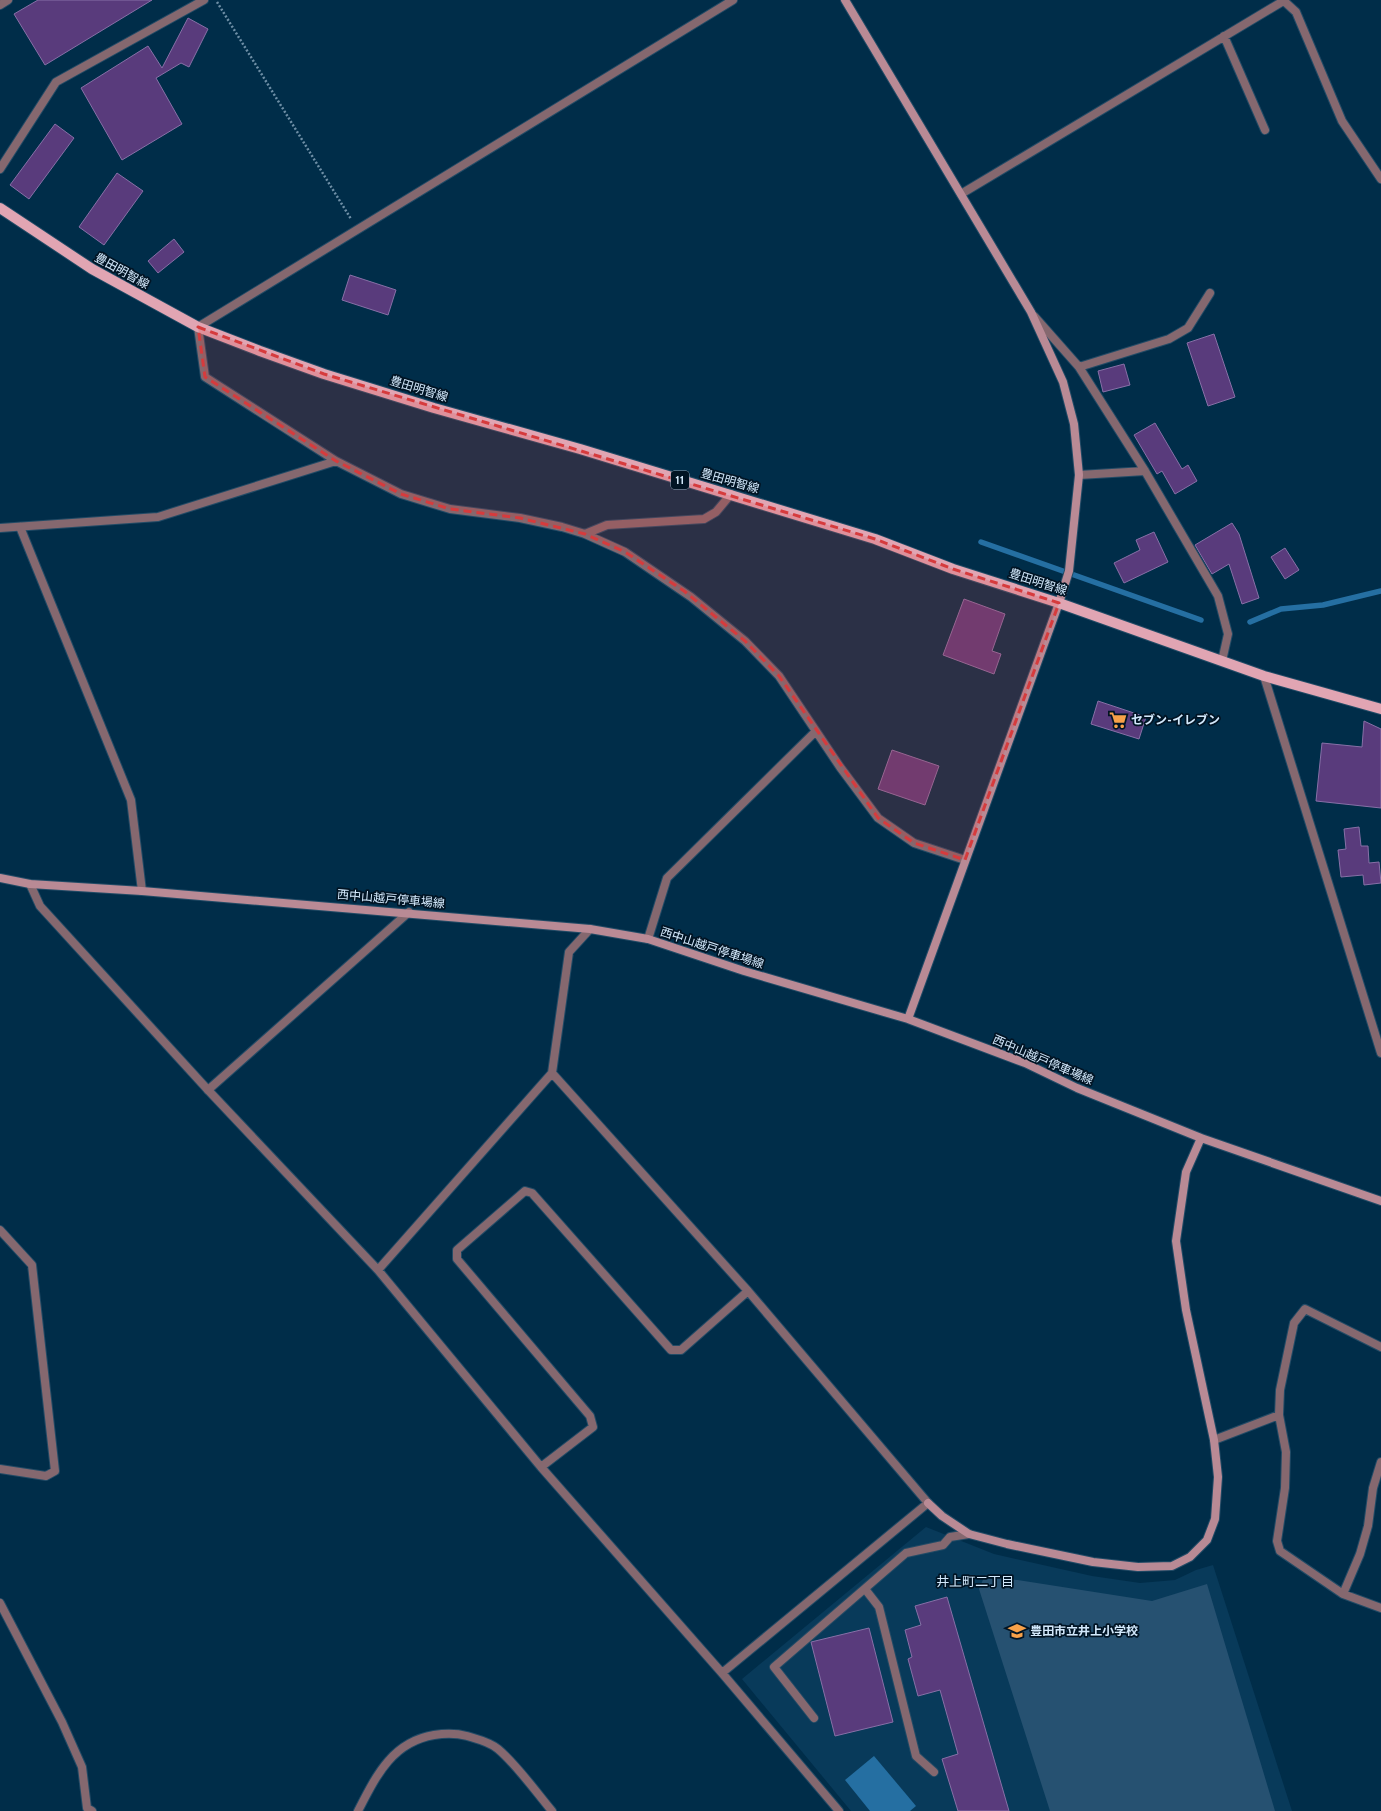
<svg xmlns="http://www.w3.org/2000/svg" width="1381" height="1811" viewBox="0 0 1381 1811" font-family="Overpass,'Noto Sans JP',sans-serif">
<rect width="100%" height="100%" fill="#002d49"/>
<path fill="#083a5a" d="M926,1527L994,1554L1092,1576L1140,1583L1175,1580L1196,1570L1213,1565L1292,1811H851L742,1679Z"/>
<path fill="#265171" d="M985,1575L1152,1601L1207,1584L1275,1811H1050L979,1589Z"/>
<path fill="#256fa2" d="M874,1756L916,1806L910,1811H870L845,1780Z"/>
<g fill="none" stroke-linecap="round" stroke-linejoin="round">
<path stroke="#256fa2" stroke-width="5.5" d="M981,542L1201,620
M1250,622L1281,609L1323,605L1381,591"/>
</g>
<path fill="#593b7c" stroke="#8770a7" d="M38,0H152L45,65L14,14Z
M188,18L208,29L189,67L181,63L156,78L182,124L122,160L81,88L148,46L162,68Z
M55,124L74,138L29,199L10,185Z
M117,173L143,191L104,245L79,227Z
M174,239L184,252L158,273L148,261Z
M350,275L396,290L388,315L342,300Z
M1214,334L1235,397L1208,406L1187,343Z
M1124,364L1130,385L1103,392L1098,371Z
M1155,423L1182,469L1188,465L1197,481L1175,494L1162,471L1157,474L1134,435Z
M1232,523L1239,534L1259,598L1242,604L1229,564L1212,574L1195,545Z
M1154,532L1168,562L1124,583L1114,563L1140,550L1136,540Z
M1285,548L1299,570L1285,579L1271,557Z
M964,599L1005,614L992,651L1001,654L994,674L943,655Z
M1098,701L1146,717L1139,739L1091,724Z
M1364,721L1381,729V808L1316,801L1322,743L1362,747Z
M892,750L939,766L925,805L878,789Z
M1359,827L1361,846H1368L1369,863L1379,862L1381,883L1364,885L1363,875L1341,877L1338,850L1346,849L1344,829Z
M947,1597L1009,1811H958L942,1759L958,1754L940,1690L918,1696L908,1659L912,1657L905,1630L921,1625L915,1606Z
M869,1628L893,1722L835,1736L811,1642Z"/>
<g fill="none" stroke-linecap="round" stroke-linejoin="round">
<g stroke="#224b66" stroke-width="10">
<path id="lane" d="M0,5L8,0
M20,527L131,800L142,891
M208,1090L409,912
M865,1589L879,1607L916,1756L934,1772
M814,1718L774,1667L906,1553L943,1545L950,1537L969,1534"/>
</g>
<g stroke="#224b66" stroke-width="10">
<path id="street" d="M733,0L198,327L205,377L336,461L401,494L450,509L520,518L562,527L585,534L625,552L691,597L745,641L779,676L840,767L878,818L914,843L965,860
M1284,1L1296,12L1342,121L1381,179
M1224,36L1265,130
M0,169L56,82L204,0
M961,194L1285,0
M1034,316L1079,367L1145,471L1218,596L1228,634L1222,661
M1079,367L1169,339L1188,328L1210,293
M1079,475L1145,471
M0,528L158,517L336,461
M585,534L607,525L704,519L716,512L731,494
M1264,676L1381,1053
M30,884L40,906L208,1090L378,1270L541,1467L722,1673L839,1811
M648,939L667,878L816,731
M552,1073L748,1291L928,1503L722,1673
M0,1230L32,1265L55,1471L46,1476L0,1469
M378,1270L552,1073L569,952L590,929
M1381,1347L1305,1309L1294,1323L1280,1390L1279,1415L1286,1452L1285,1488L1277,1541L1280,1551L1343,1594L1381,1608
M1214,1440L1279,1415
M541,1467L593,1427L590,1416L457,1259V1250L525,1191L532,1193L671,1350H681L748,1291
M1343,1594L1360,1554L1368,1526L1373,1488L1381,1462
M0,1603L62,1722L82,1767L87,1808L92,1811
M358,1811C376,1776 392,1742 434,1735C446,1733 456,1733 467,1736C477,1739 490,1742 498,1749C517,1765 536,1792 552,1811"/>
</g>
<g stroke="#224b66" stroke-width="10">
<path id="secondary" d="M845,0L1031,312L1063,382L1074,424L1079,475L1069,571L1059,603L908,1019
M0,878L30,884L142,891L590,929L648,939L744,971L908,1019L1025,1063L1077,1088L1201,1138L1381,1201
M928,1503L942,1516L969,1534L1007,1544L1093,1562L1138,1567L1172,1566L1190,1557L1207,1540L1215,1519L1218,1477L1214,1440L1186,1310L1176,1241L1186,1172L1201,1138"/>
</g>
<g stroke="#224b66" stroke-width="12">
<path id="primary" d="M0,208L92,269L198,327L260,351L324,374L434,408L580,449L875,539L953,569L1059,603L1264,676L1381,709"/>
</g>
<path stroke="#6e8fa6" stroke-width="2.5" stroke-dasharray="2 2" stroke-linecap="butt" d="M217,2L351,219"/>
<use href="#lane" stroke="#85686f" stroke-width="8"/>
<use href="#street" stroke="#85686f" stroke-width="8"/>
<use href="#secondary" stroke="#b98a95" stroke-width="8"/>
<use href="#primary" stroke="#e1a5b3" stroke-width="10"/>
</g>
<path fill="#d63b3d" fill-opacity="0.2" stroke="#d63b3d" stroke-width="3" stroke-dasharray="8 5" stroke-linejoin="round" d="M198,327L324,374L875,539L953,569L1059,603L965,860L914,843L878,818L779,676L745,641L684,591L625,552L585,534L520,518L450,509L401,494L336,461L205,377Z"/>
<defs>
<g id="supermarket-bare" transform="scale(1.38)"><path d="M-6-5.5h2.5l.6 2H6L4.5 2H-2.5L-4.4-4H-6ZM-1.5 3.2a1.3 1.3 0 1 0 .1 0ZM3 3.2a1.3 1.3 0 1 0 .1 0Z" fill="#f7a149" stroke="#011424" stroke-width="2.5" paint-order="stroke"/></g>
<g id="school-bare" transform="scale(1.38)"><path d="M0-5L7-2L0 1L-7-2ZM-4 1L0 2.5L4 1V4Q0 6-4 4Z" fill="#f7a149" stroke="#011424" stroke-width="2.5" paint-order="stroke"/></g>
</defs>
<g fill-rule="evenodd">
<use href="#supermarket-bare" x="1118" y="720"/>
<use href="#school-bare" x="1017" y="1631"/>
</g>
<g text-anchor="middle" stroke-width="3.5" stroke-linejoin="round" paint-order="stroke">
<rect fill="#011424" stroke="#94a9bb" stroke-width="1" x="671" y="471" width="18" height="18" rx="3"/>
<g font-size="11" font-weight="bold" fill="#d3e9fc">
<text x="680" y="484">11</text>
</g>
<g font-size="12" fill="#d3e9fc" stroke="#011424">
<text transform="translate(122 271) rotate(29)" y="4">豊田明智線</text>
<text transform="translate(419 389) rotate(17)" y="4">豊田明智線</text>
<text transform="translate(730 481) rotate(16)" y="4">豊田明智線</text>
<text transform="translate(1038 582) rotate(18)" y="4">豊田明智線</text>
<text transform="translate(391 899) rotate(5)" y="4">西中山越戸停車場線</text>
<text transform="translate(712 948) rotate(18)" y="4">西中山越戸停車場線</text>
<text transform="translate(1043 1060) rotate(23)" y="4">西中山越戸停車場線</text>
</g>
<g font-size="12" font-weight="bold" fill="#d3e9fc" stroke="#011424" text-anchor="start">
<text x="1131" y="724">セブン-イレブン</text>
<text x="1030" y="1635">豊田市立井上小学校</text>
</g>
<g font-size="13" fill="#d3e9fc" stroke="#011424">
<text x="975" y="1586">井上町二丁目</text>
</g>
</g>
</svg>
